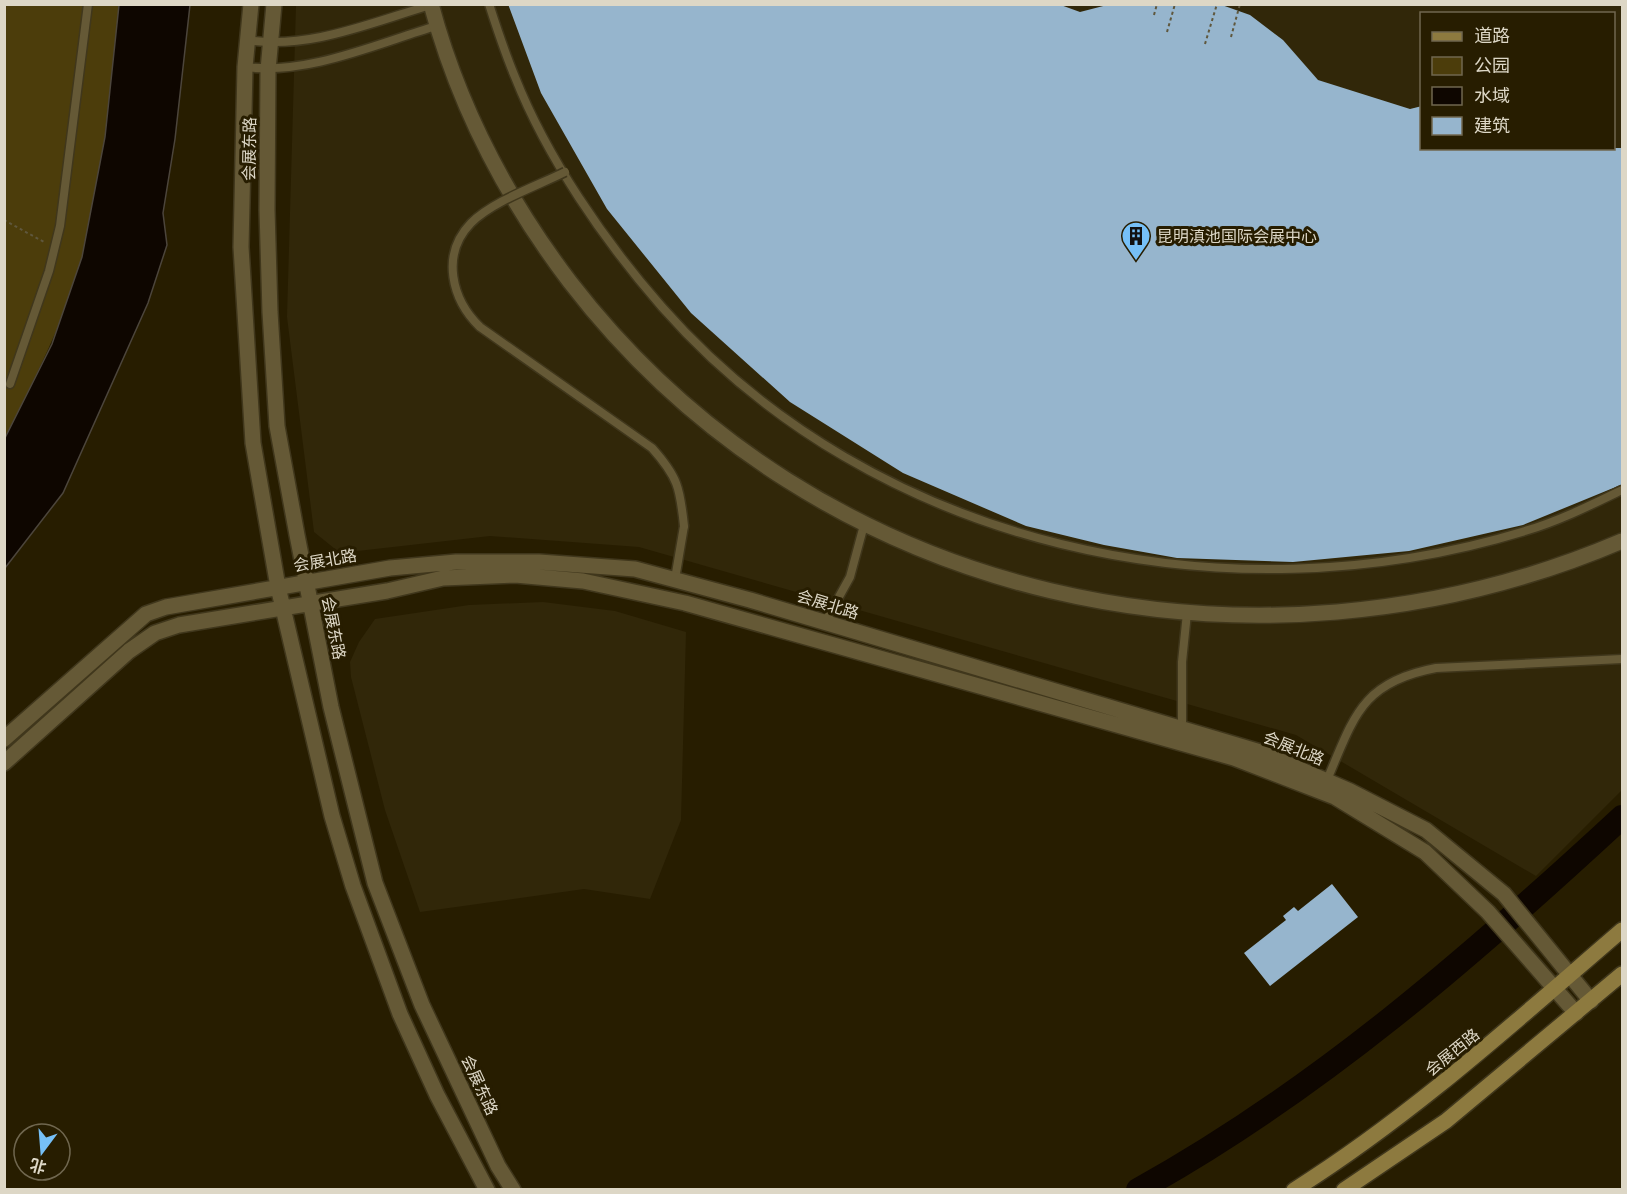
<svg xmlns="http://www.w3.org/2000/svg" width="1627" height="1194" viewBox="0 0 1627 1194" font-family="'IBM Plex Serif','Noto Sans SC',serif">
<rect width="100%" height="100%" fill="#271d00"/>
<path fill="#312709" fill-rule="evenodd" d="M296,5H1622V790L1536,876L1296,735L639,547L490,536L340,553L314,532L287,317ZM1422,14H1614V148H1422Z
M543,602L615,611L686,632L681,820L650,899L584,889L420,912L385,810L351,677L350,662L359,642L375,619L469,605Z"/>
<path fill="#4c3d0b" d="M5,5H119C110,87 104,178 82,258C65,321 34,379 5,438Z"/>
<path fill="#0e0600" stroke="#4c453b" stroke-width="1.5" d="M119,5H190L175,139L163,213L167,245L148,303L63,493L5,568V438L52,344L82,257L105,137Z"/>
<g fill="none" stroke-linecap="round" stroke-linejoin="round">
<path stroke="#0e0600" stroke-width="24" d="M1138,1190C1317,1091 1473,955 1622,817"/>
</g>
<path fill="#96b5cd" d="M508,4H1058L1080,12L1111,4H1219L1250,15L1283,40L1318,80L1410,109L1422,106V148H1623V484L1523,525L1409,551L1293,562L1177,558L1104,545L1026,526L903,473L790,402L691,313L607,209L541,93Z
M1332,884L1358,917L1270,986L1244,953L1286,920L1283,916L1294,907L1298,911Z"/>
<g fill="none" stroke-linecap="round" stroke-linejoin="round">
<g stroke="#40371c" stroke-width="11">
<path id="service" d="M489,4C497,29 505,53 515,77C547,158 605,242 662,307C874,548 1225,623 1525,531C1559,521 1591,505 1622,490
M247,40C309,50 372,22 431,5
M245,67C308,75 376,44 436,26
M10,384L49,271L60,226L88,4
M675,579L684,526
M825,622L850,577L864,525
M1182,728V662L1187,613
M1327,780C1354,717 1361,682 1436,668L1622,659"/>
</g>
<g stroke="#40371c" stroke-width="18">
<path id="minor" d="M431,4C458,105 507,199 570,282C817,603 1254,698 1622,541"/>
</g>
<g stroke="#40371c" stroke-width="18">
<path id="tertiary" d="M251,4L245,67L241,247L253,443L278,587L332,816L353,886L400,1014L437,1095L487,1190
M274,4L268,70L267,210L270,312L277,426L297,535L331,707L375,883L422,1005L498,1166L513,1190
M4,739L146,614L166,607L390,568L456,562H539L635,569L750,600L1260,752L1350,791L1426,830L1504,894L1591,1001
M4,763L129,651L155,633L179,625L387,591L443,578L515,575L583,581L685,603L1234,758L1335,797L1425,852L1488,912L1576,1013"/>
</g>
<g stroke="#40371c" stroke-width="18">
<path id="secondary" d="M1294,1190C1413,1115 1516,1021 1622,930
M1344,1190L1446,1121L1622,974"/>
</g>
<path stroke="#5f573d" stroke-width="2" stroke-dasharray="3 3" stroke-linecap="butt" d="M1154,15L1157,4
M1167,32L1175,4
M1231,37L1240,4
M1205,44L1217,4
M4,220L44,242"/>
<use href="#service" stroke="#655936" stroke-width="8"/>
<use href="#minor" stroke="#655936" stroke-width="15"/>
<use href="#tertiary" stroke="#655936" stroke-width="15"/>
<use href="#secondary" stroke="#8d7a3f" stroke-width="15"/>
<g stroke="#40371c" stroke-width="11" stroke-linecap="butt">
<path id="service-bridge" d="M565,172C537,186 493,201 471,223C440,255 452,300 480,327L652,448C678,477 680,488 684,526"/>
</g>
<use href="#service-bridge" stroke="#655936" stroke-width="8"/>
</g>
<defs>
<g id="building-pin" transform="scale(1.5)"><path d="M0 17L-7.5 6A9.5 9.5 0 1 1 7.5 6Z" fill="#76c0f7" stroke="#271d00"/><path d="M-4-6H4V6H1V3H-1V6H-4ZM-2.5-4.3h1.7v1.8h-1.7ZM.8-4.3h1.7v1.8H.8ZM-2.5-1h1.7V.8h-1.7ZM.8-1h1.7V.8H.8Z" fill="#111"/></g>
</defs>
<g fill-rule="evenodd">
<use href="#building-pin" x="1136" y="236"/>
</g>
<g text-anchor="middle" stroke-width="6" stroke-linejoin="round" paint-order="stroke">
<g font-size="16" fill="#ddd7c6" stroke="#271d00">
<text transform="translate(249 149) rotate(-89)" y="6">会展东路</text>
<text transform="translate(325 560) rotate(-10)" y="6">会展北路</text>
<text transform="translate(828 604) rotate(17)" y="6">会展北路</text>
<text transform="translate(334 628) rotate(79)" y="6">会展东路</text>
<text transform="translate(1294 748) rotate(22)" y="6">会展北路</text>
<text transform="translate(1452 1052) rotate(-39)" y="6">会展西路</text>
<text transform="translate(480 1085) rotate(65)" y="6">会展东路</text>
</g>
<g font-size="16" fill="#ddd7c6" stroke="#271d00" text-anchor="start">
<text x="1157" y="242">昆明滇池国际会展中心</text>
</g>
</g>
<rect width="1627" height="1194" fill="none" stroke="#ddd7c6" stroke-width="12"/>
<rect x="1420" y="12" width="195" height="138" fill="#271d00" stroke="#70674f" stroke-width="1.5"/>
<rect x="1432" y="32" width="30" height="9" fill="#8d7a3f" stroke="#70674f" stroke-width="1.5"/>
<text x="1474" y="42" font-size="18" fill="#ddd7c6">道路</text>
<rect x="1432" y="57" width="30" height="18" fill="#4c3d0b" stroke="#70674f" stroke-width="1.5"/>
<text x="1474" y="72" font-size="18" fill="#ddd7c6">公园</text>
<rect x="1432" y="87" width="30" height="18" fill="#0e0600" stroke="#70674f" stroke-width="1.5"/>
<text x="1474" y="102" font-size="18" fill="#ddd7c6">水域</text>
<rect x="1432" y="117" width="30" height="18" fill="#96b5cd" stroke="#70674f" stroke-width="1.5"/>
<text x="1474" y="132" font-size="18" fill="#ddd7c6">建筑</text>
<g transform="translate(42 1152) rotate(196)"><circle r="28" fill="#271d00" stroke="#70674f" stroke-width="1.5"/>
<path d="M0-4.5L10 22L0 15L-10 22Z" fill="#76c0f7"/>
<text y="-9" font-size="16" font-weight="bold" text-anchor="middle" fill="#ddd7c6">北</text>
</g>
</svg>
